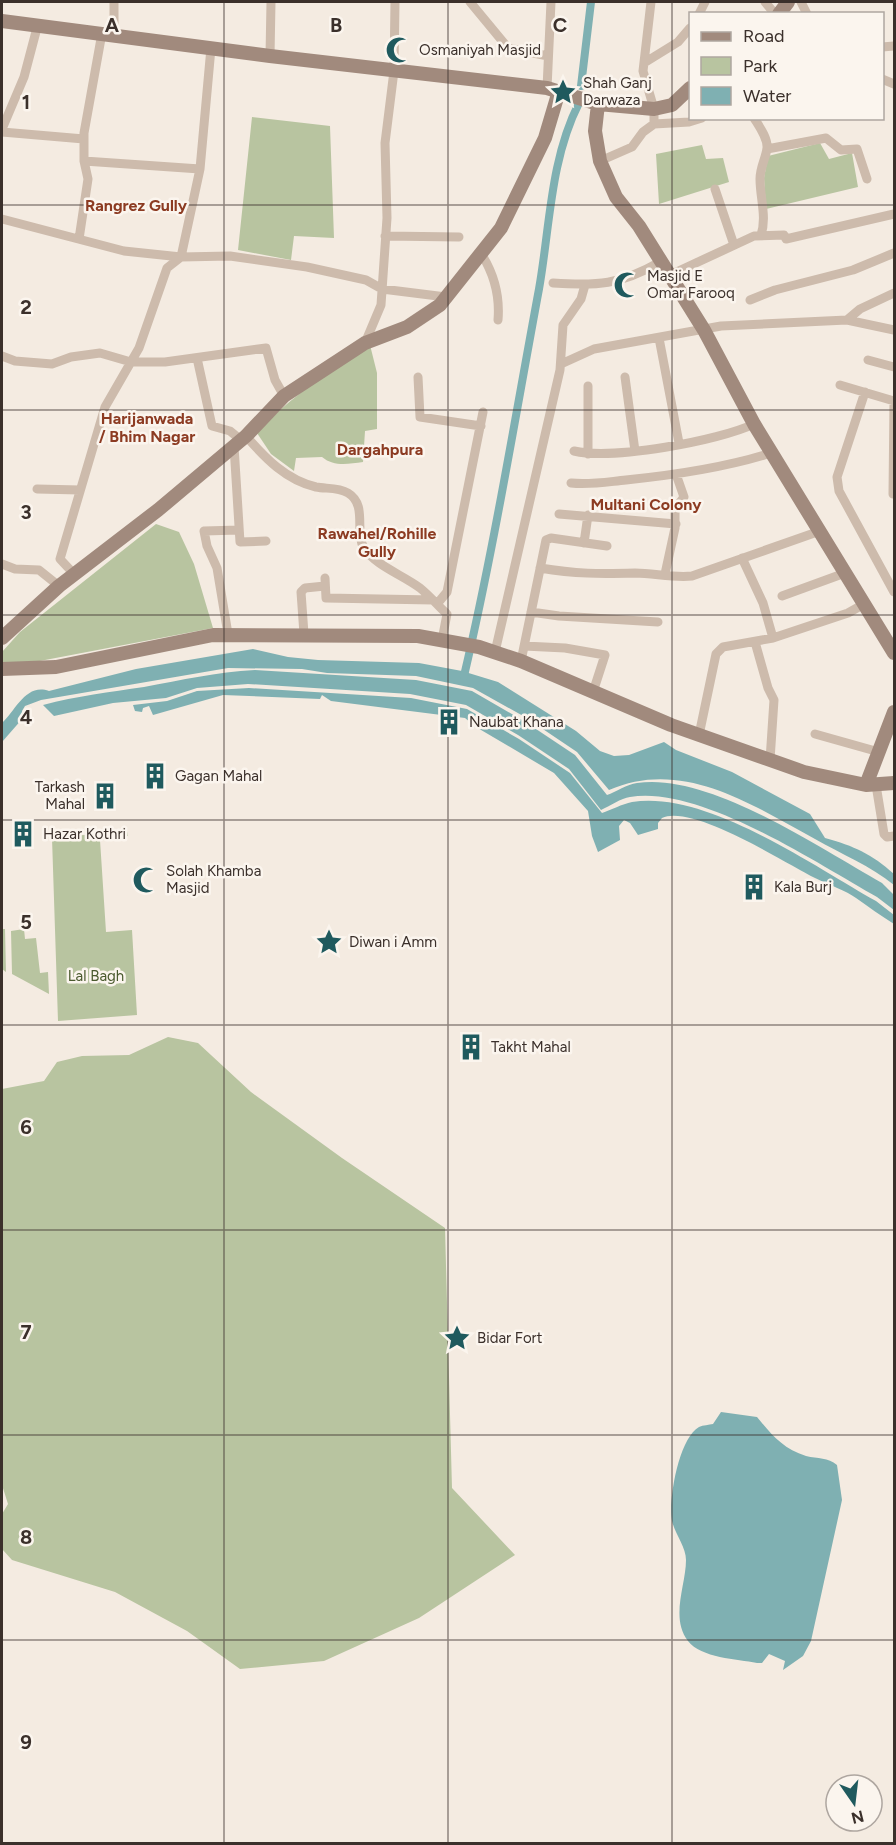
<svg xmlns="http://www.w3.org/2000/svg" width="896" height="1845" viewBox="0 0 896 1845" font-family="Figtree,sans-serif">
<rect width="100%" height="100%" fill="#f4ebe1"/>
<path fill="#b8c4a0" d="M252,117L330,126L334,238L294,236L291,260L238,250Z
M820,143L829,159L852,153L858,187L766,209L764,178L768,156Z
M702,145L706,159L723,158L729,182L659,204L656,154Z
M370,345L377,373V429L365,431L363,462C348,464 334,467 322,457L296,458L294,471L271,454L257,433C290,397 328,372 370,345Z
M156,524L179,532L194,564L213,628L24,664L2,663V652L20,632Z
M127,831L128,836L100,840L106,932L132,930L137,1015L58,1021L52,838Z
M2,929H5L6,972L2,969Z
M24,929L25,939L36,938L40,973L48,972L49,994L12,974L11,931Z
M168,1037L198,1043L251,1092L342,1158L445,1228L452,1488L515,1555L419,1618L324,1661L240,1669L187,1631L115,1592L12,1560L2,1549V1514L8,1504L2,1485V1089L44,1081L57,1062L82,1056L129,1055Z"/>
<path fill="#7fb0b2" d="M253,649L288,657L318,660L419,663L462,671L498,682L576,731L600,751L614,756L629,755L664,742L676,750L732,772L810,814L825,838C854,846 872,854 894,874V885C871,866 841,854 815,839C751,804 682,758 609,790L577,752L525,717L473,688L416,676L327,673L302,669L228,668L41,700L25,706L22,711L23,718L2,742V723C16,710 26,683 49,691L136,669Z
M255,670L416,680L472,691L524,721L575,755L607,795C616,792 627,784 637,783C709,772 819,848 882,883L894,895V910L877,897C816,863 700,785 630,797C621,798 610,806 601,810L569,769L518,735L466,705L410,694L248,684L197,688L166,698L113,703L54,716L43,705C77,696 110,692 144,687C182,680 216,672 255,670Z
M249,688L411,698L467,709L519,739L570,773L602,813C611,810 622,804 632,802C706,790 812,865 876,901L894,915V924C881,916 869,907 856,898C847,891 827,884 815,878C785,863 693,804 662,818L658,823V829L638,835L630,823L624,820L619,826L620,840L598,852L592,836L588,811L554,773L476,727L465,718L331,701L322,695L320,699L223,695L153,715L149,706L143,708L142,712L135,711L133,705L167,701L197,691Z
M721,1412L757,1417C771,1434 783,1449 806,1456C818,1459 828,1457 837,1465L842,1500L811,1641L803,1656L783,1670L785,1661L769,1654L762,1663H757C737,1659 701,1658 688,1641C670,1618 686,1585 686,1560C686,1547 675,1534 672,1521C668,1500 679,1438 699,1427C703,1425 709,1425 713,1424Z"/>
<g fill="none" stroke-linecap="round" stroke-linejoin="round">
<path stroke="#7fb0b2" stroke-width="8" d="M581,86L591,2
M464,676C494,548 515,418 539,289C550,227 550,160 579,103"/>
<path stroke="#cdbbac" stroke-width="9" d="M114,2V35
M470,2L508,48L548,56
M651,2L643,71L654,109V124
M765,2L775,14
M801,2L807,14
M699,14L705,2
M882,47L894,46
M270,56L271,2
M644,63L678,42L690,28
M882,79L894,84
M547,88L551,2
M754,118C759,126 768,138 767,148C766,158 760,167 760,179C760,198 767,217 761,235
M2,129L24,77L38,24
M2,132L84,139
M767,149L826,138L841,150L857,149L867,179
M84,161L200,169
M600,161L632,147L643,132L654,124L689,122L702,118
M715,189L734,245
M2,219L124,251L181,257L230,256L307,267L366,280L382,289L446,297
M385,236L459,237
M79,239L88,179L84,161V133L102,33
M482,255C495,276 500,296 498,320
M670,275L754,236L784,235L786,239L894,214
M553,283C597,286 620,285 660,262
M750,300L775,290L853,270L894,253
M847,320L860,309L894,293
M659,338L679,443
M365,343L381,305L387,218L385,143L394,71L395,2
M2,356L15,361L52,364L71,357L100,353L131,362H165L266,348L275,380L284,396
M197,358L212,426L230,431L241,440
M868,360L894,367
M561,364L594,349L721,326L847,320L894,330
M418,377L420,417L481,426
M625,377L635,451
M840,385L894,401L893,494
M588,386V454
M865,392L837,477L839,491L894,592
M246,436C265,458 286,480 316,487C326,489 338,487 348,493C368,505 354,532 364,548C376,566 403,575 420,588C430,596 438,606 447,614L442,640
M234,446L240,542L266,541
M574,451C613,460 718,441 754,424
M571,483C590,485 606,482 626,480C675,475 724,468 771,453
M37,489L80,490
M559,514L676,524
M584,543L588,515
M742,558L763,603L773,638
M2,564L15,569L39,570L59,586
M540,568C576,574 599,574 635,573C654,573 672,578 692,576L820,531
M74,574L60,559L105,407L139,348L167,268L181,257L200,169L211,48
M665,574L675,528V509L684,497L676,474
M325,578L326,598L433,600
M782,596L845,573
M437,604L447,592L483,412
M531,612L559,616L658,622
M228,634L217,568L207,546L204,531L239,530
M304,634L301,592L305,588L325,586
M755,642L768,688L774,700L770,760
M524,646L565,648L605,655L593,692
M495,652L560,370L563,325L581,299L585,285
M521,661L546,540L551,538L607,546
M815,734L879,752
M699,735L716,654L723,647L773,638L848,613L864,604
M876,785L884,834L887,837L894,836"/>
<path stroke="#a18a7d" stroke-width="14" d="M779,14L788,2
M2,21L270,56L547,88L598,104L654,109L672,105L690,88
M598,104L595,131L600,161L616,197L639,226L704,330L754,424L894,653
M2,638L59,586L158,510L246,436L284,396L365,343L407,327L440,305L501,228L545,138L559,91
M2,669L56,667L213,635L418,636L479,647L521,661L671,725L804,772L866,785L894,783
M866,785L894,712"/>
</g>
<path fill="none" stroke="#3b302b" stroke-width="1.5" stroke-opacity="0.55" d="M224,2V1844M448,2V1844M672,2V1844M2,205H894M2,410H894M2,615H894M2,820H894M2,1025H894M2,1230H894M2,1435H894M2,1640H894"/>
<defs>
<g id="mosque-bare" transform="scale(2.07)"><path d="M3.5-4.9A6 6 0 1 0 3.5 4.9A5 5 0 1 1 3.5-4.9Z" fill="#1f5a5e" stroke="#fbf5ee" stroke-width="2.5" paint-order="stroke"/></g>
<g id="sight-bare" transform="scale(2.07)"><path d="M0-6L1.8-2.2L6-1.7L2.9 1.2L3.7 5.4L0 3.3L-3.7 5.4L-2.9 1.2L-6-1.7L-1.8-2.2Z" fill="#1f5a5e" stroke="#fbf5ee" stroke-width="2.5" paint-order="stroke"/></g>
<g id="building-bare" transform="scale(2.07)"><path d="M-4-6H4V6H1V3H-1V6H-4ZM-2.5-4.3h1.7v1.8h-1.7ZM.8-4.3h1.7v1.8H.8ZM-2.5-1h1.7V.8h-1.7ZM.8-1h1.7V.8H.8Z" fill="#1f5a5e" stroke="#fbf5ee" stroke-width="2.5" paint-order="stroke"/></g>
</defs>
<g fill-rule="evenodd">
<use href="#mosque-bare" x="399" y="50"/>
<use href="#sight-bare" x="563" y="92"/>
<use href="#mosque-bare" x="627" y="285"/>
<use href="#building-bare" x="449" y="722"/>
<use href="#building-bare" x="155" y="776"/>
<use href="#building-bare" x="105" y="796"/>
<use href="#building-bare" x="23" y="834"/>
<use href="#mosque-bare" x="146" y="880"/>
<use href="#building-bare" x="754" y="887"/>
<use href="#sight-bare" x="329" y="942"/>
<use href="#building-bare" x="471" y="1047"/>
<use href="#sight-bare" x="457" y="1338"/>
</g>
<g text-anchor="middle" stroke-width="5" stroke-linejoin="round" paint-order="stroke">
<g font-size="15" fill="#3b302b" stroke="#fbf5ee" text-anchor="start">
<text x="419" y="55">Osmaniyah Masjid</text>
<text x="583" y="88">Shah Ganj<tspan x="583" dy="17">Darwaza</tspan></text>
<text x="647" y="281">Masjid E<tspan x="647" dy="17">Omar Farooq</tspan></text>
<text x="469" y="727">Naubat Khana</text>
<text x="175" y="781">Gagan Mahal</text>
<text x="85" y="792" text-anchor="end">Tarkash<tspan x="85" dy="17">Mahal</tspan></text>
<text x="43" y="839">Hazar Kothri</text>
<text x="166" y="876">Solah Khamba<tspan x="166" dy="17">Masjid</tspan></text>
<text x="774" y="892">Kala Burj</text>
<text x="349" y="947">Diwan i Amm</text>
<text x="491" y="1052">Takht Mahal</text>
<text x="477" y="1343">Bidar Fort</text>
</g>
<g font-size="15" fill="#4a5a2e" stroke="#fbf5ee">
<text x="96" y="981">Lal Bagh</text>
</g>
<g font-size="16" font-weight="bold" fill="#8c3b22" stroke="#fbf5ee">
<text x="136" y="211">Rangrez Gully</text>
<text x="147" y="424">Harijanwada<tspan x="147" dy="18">/ Bhim Nagar</tspan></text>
<text x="380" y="455">Dargahpura</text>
<text x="646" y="510">Multani Colony</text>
<text x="377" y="539">Rawahel/Rohille<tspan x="377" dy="18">Gully</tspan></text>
</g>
</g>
<g font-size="20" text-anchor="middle" font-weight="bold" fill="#3b302b" stroke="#fbf5ee" stroke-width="5" stroke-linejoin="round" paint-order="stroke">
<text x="112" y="32">A</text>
<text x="336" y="32">B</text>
<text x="560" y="32">C</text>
<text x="26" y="109">1</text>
<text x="26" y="314">2</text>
<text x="26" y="519">3</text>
<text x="26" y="724">4</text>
<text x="26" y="929">5</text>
<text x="26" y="1134">6</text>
<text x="26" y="1339">7</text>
<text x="26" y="1544">8</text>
<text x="26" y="1749">9</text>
</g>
<rect width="896" height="1845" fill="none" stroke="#3b302b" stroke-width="6"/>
<rect x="689" y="12" width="195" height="108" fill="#fbf5ee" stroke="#aea6a0" stroke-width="1.5"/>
<rect x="701" y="32" width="30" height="9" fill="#a18a7d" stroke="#aea6a0" stroke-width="1.5"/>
<text x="743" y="42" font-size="18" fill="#3b302b">Road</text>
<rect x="701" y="57" width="30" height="18" fill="#b8c4a0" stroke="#aea6a0" stroke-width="1.5"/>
<text x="743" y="72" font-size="18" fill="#3b302b">Park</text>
<rect x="701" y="87" width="30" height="18" fill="#7fb0b2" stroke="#aea6a0" stroke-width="1.5"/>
<text x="743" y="102" font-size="18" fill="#3b302b">Water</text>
<g transform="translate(854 1803) rotate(166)"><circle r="28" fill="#fbf5ee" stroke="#aea6a0" stroke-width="1.5"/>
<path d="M0-4.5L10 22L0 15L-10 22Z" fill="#1f5a5e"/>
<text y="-9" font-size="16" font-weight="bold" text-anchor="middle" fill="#3b302b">N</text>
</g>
</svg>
